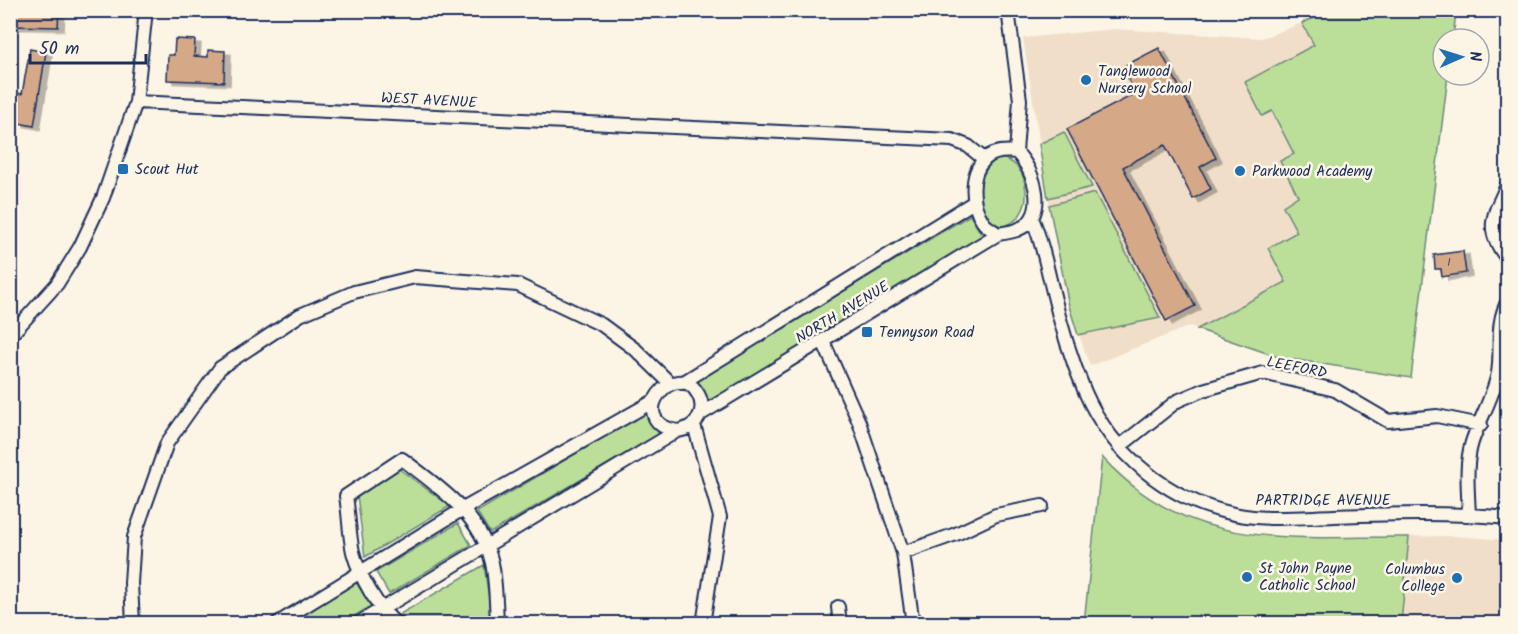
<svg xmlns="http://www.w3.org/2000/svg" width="1518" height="634" viewBox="0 0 1518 634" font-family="Kalam,sans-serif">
<defs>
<filter id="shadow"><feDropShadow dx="6" dy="3.5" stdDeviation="0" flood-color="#0004"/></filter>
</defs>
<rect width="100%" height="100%" fill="#fcf5e5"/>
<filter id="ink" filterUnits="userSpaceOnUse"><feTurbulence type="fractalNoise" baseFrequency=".0167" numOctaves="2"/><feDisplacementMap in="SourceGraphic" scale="12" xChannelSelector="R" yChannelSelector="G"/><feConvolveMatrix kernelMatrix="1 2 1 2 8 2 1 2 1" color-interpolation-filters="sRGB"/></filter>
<g filter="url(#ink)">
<path fill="#f0dec9" d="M1334,11H1456L1453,39H1443V75H1448L1411,378L1278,357L1190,326L1090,366L1069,306L1056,246L1023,38L1115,29L1262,38Z
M1102,457L1143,493L1170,510L1203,525L1244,535L1276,538L1454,536L1507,540V623L1084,624Z"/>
<path fill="#bbdf99" stroke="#6b877c" stroke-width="1.5" d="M1334,10L1456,11L1453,39H1443V75H1448L1411,378L1278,357L1197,329L1286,282L1268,248L1297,232L1283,206L1298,196L1280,161L1294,154L1272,111L1262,116L1245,82L1314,45L1302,23Z
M1064,132L1092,187L1048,198L1039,144Z
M1001,158C1020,162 1026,178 1026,196C1026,217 1003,238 986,217C973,200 980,164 1001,158Z
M1095,193L1160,318L1078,335L1069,306L1049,205Z
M970,215L983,237L709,402L696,380Z
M646,412L659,434L490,533L477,512Z
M1102,457C1189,554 1293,536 1409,537L1401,623H1084Z
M399,469L450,506L365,557L357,495Z
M458,523L471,545L389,594L376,572Z
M484,565L492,620L487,623H412L400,614Z
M356,582L371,606L343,623H289Z"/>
<path fill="#d5a887" stroke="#1b2f5e" stroke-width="1.5" filter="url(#shadow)" d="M10,10H59L58,27L10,26Z
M175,39L195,40L194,56L208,57V50L225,51L224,82L167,80L168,55H174Z
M1159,48L1216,158L1200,167L1211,189L1193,199L1165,145L1123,167L1195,306L1166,321L1067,129L1135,94L1122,67Z
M30,49L46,52L34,126L18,123L19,112L10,110V92L22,94Z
M1463,251L1466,273L1442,277L1441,269H1435L1434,255Z"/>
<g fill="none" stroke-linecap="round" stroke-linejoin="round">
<g stroke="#1b2f5e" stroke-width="16">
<path id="street" d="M1008,10L1020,100L1016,152
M136,102L952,140L968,146L984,159
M1508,183C1493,217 1483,228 1508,260
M1032,218C1042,241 1046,264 1052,288C1060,323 1071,359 1085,392C1112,454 1168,500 1234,514C1267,521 1302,517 1334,516C1392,514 1450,512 1508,518
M10,336L57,284L80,247L103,198L136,102L146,10
M823,341L859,422L903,553L913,624
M682,383L974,202
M701,414L998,234C1004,233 1011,232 1017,230C1050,217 1035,170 1016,152C1006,151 993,151 985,159C969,174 971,205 983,222C986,227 993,230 998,234
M694,425L720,517L703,624
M1119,447L1177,401L1203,390L1263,373L1335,390L1388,421L1437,416L1481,425
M1469,515C1468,491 1465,464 1472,442C1480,418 1493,398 1498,373C1502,349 1495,323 1508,301
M903,553L956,534L996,515L1042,506
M838,607L840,624
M133,624L131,583L134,537L167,443L220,368L300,315L354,292L415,277L518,285L602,325L636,350L671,384
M276,624L463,509L654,401
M357,624L677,431C695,429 708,412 698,394C676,355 622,421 677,431
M397,624C378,610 359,575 353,552C349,534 349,514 346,496L402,459C439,487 481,515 492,563C496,582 496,604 497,624"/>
</g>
<use href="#street" stroke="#fcf5e5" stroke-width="12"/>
</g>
</g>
<g fill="#1f6fb2" stroke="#fcf5e5" stroke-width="2">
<circle cx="1086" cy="80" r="6"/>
<rect x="117" y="163" width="12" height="12" rx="3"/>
<circle cx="1240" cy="171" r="6"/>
<rect x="861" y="326" width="12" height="12" rx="3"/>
<circle cx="1247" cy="577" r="6"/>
<circle cx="1457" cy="578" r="6"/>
</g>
<g text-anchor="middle" stroke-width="5" stroke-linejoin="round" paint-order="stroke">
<g font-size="12" fill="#4a4d68">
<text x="1449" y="266">1</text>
</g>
<g font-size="15" fill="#1b2f5e" stroke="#fcf5e5" text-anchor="start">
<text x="1098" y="76">Tanglewood<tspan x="1098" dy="17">Nursery School</tspan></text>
<text x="135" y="174">Scout Hut</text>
<text x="1252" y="176">Parkwood Academy</text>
<text x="879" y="337">Tennyson Road</text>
<text x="1259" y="573">St John Payne<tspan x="1259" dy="17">Catholic School</tspan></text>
<text x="1445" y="574" text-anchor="end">Columbus<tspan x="1445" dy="17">College</tspan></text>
</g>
<g font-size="15" fill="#1b2f5e" stroke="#fcf5e5">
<text transform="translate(429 100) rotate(3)" y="5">WEST AVENUE</text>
<text transform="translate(842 312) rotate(-31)" y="5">NORTH AVENUE</text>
<text transform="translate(1297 367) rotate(11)" y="5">LEEFORD</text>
<text x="1323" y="505">PARTRIDGE AVENUE</text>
</g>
</g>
<rect width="1518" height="634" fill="none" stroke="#fcf5e5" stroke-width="36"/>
<rect x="18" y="18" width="1482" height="598" fill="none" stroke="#1b2f5e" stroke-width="2" filter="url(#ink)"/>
<g transform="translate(1461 57) rotate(87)"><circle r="28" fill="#fcf5e5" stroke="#a2a6af" stroke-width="1.5"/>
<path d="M0-4.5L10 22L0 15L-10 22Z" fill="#1f6fb2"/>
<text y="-9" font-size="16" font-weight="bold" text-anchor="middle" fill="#1b2f5e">N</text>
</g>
<path d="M30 54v9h116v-9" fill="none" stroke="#1b2f5e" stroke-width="3"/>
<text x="39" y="54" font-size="18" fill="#1b2f5e" stroke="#fcf5e5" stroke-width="4.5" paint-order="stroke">50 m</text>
</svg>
